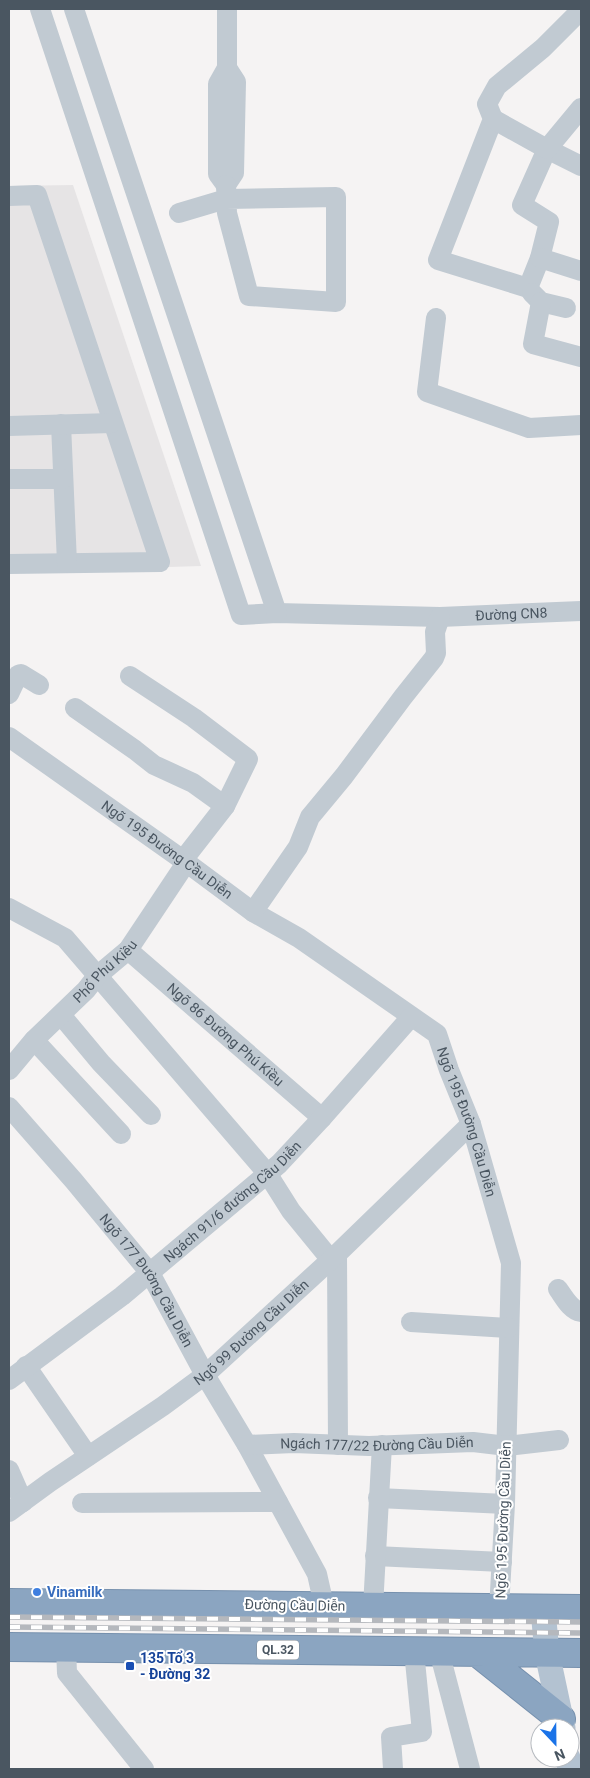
<svg xmlns="http://www.w3.org/2000/svg" width="590" height="1778" viewBox="0 0 590 1778" font-family="Roboto,sans-serif">
<rect width="100%" height="100%" fill="#f5f3f3"/>
<path fill="#e6e4e5" d="M73,185L201,566L9,572V186Z"/>
<g fill="none" stroke-linecap="round" stroke-linejoin="round">
<g stroke="#7690ad" stroke-width="30">
<path id="highway" d="M9,1603L581,1609
M9,1647L581,1653
M477,1652L561,1719"/>
</g>
<g stroke="#c1cad2" stroke-width="20">
<path id="s1" d="M40,9L241,615L277,613L440,617L581,611"/>
<path d="M74,9L277,613"/>
<path d="M581,10L543,48L497,86L487,104L493,119L438,260L528,288L540,258L549,222L522,205L547,149L581,166"/>
<path d="M227,68L236,82L234,173L226,185L218,174V84L227,68V9"/>
<path d="M493,119L547,149L581,108"/>
<path d="M9,196L37,195L160,562L9,564"/>
<path d="M179,213L226,199L336,197V302L249,296L227,213L226,185"/>
<path d="M540,258L581,271"/>
<path d="M532,293L541,302L566,308"/>
<path d="M541,302L533,344L581,357"/>
<path d="M436,318L427,392L529,428L581,425"/>
<path d="M61,424L67,563"/>
<path d="M9,426L112,423"/>
<path d="M9,479H63"/>
<path d="M130,676L194,718L248,759L225,806L183,860"/>
<path d="M9,694L18,675L21,674L39,685"/>
<path d="M75,708L135,750L154,765L193,783L225,806"/>
<path id="s2" d="M9,737L183,860L253,912L299,938L437,1034L449,1070L471,1124L511,1263L505,1504L499,1609"/>
<path d="M9,908L65,938L267,1173L291,1211L331,1260"/>
<path d="M253,912L298,847L310,817L344,776L403,697L434,658L436,653L435,632L440,617"/>
<path id="s3" d="M128,950L322,1118"/>
<path d="M61,1015L101,1063L151,1115"/>
<path d="M34,1040L121,1134"/>
<path id="s4" d="M9,1070L34,1040L86,990L97,976L128,950L186,863"/>
<path id="s5" d="M9,1107L74,1181L150,1273L205,1375L247,1445L317,1574L324,1605"/>
<path d="M337,1254L338,1445"/>
<path d="M558,1289C564,1297 570,1310 581,1312"/>
<path d="M411,1322L508,1328"/>
<path d="M26,1366L88,1456"/>
<path id="s6" d="M9,1380L122,1296L279,1164L322,1118L411,1017"/>
<path id="s7" d="M247,1445L294,1443L369,1446L473,1442L507,1446L559,1440"/>
<path d="M9,1470L23,1502"/>
<path d="M378,1498L505,1504"/>
<path d="M82,1503L278,1502"/>
<path id="s8" d="M9,1512L50,1482L163,1406L205,1375L337,1254L471,1124"/>
<path d="M375,1556L502,1562"/>
<path d="M373,1607L382,1445"/>
<path d="M66,1648L67,1673L144,1769"/>
<path d="M439,1651L470,1769"/>
<path d="M393,1769L391,1737L422,1732L414,1651"/>
</g>
<path stroke="#b3c2d1" stroke-width="25" d="M543,1610L547,1653L563,1728
M568,1758L570,1769"/>
<use href="#highway" stroke="#8ba5c1" stroke-width="28"/>
<g stroke="#b5b8bd" stroke-width="5.5">
<path id="rail" d="M9,1617L581,1622
M9,1627L581,1633"/>
</g>
<use href="#rail" stroke="#fff" stroke-width="4" stroke-dasharray="11" stroke-linecap="butt"/>
</g>
<circle fill="#3f7fe0" stroke="#fff" stroke-width="2" cx="37" cy="1592" r="5"/>
<rect fill="#1a4fb4" stroke="#fff" stroke-width="2" x="125" y="1661" width="10" height="10" rx="2.5"/>
<g text-anchor="middle" stroke-width="4" stroke-linejoin="round" paint-order="stroke">
<rect fill="#fff" stroke="#808990" stroke-width="1" x="257" y="1640.5" width="42" height="19" rx="4"/>
<g font-size="12" font-weight="bold" fill="#4a5661">
<text x="278" y="1654">QL.32</text>
</g>
<g font-size="14" fill="#4a5661" stroke="#fff">
<text dy="5" stroke="none"><textPath href="#s1" startOffset="909">Đường CN8</textPath></text>
<text dy="5" stroke="none"><textPath href="#s2" startOffset="194">Ngõ 195 Đường Cầu Diễn</textPath></text>
<text dy="5" stroke="none"><textPath href="#s4" startOffset="138">Phố Phú Kiều</textPath></text>
<text dy="5" stroke="none"><textPath href="#s3" startOffset="129">Ngõ 86 Đường Phú Kiều</textPath></text>
<text dy="5" stroke="none"><textPath href="#s2" startOffset="614">Ngõ 195 Đường Cầu Diễn</textPath></text>
<text dy="5" stroke="none"><textPath href="#s6" startOffset="286">Ngách 91/6 đường Cầu Diễn</textPath></text>
<text dy="5" stroke="none"><textPath href="#s5" startOffset="222">Ngõ 177 Đường Cầu Diễn</textPath></text>
<text dy="5" stroke="none"><textPath href="#s8" startOffset="302">Ngõ 99 Đường Cầu Diễn</textPath></text>
<text dy="5" stroke="none"><textPath href="#s7" startOffset="130">Ngách 177/22 Đường Cầu Diễn</textPath></text>
<text transform="translate(503 1520) rotate(-88)" y="5">Ngõ 195 Đường Cầu Diễn</text>
<text transform="translate(295 1605) rotate(1)" y="5">Đường Cầu Diễn</text>
</g>
<g font-size="14" font-weight="bold" fill="#366cbe" stroke="#fff" text-anchor="start">
<text x="47" y="1597">Vinamilk</text>
</g>
<g font-size="14" font-weight="bold" fill="#164399" stroke="#fff" text-anchor="start">
<text x="140" y="1663">135 Tổ 3<tspan x="140" dy="16">- Đường 32</tspan></text>
</g>
</g>
<rect width="590" height="1778" fill="none" stroke="#4a5661" stroke-width="20"/>
<g transform="translate(555 1743) rotate(158)"><circle r="24" fill="#ffffff" stroke="#b7bbc0"/>
<path d="M0-4L9 19L0 12L-9 19Z" fill="#1a73e8"/>
<text y="-8" font-size="14" font-weight="bold" text-anchor="middle" fill="#4a5661">N</text>
</g>
</svg>
